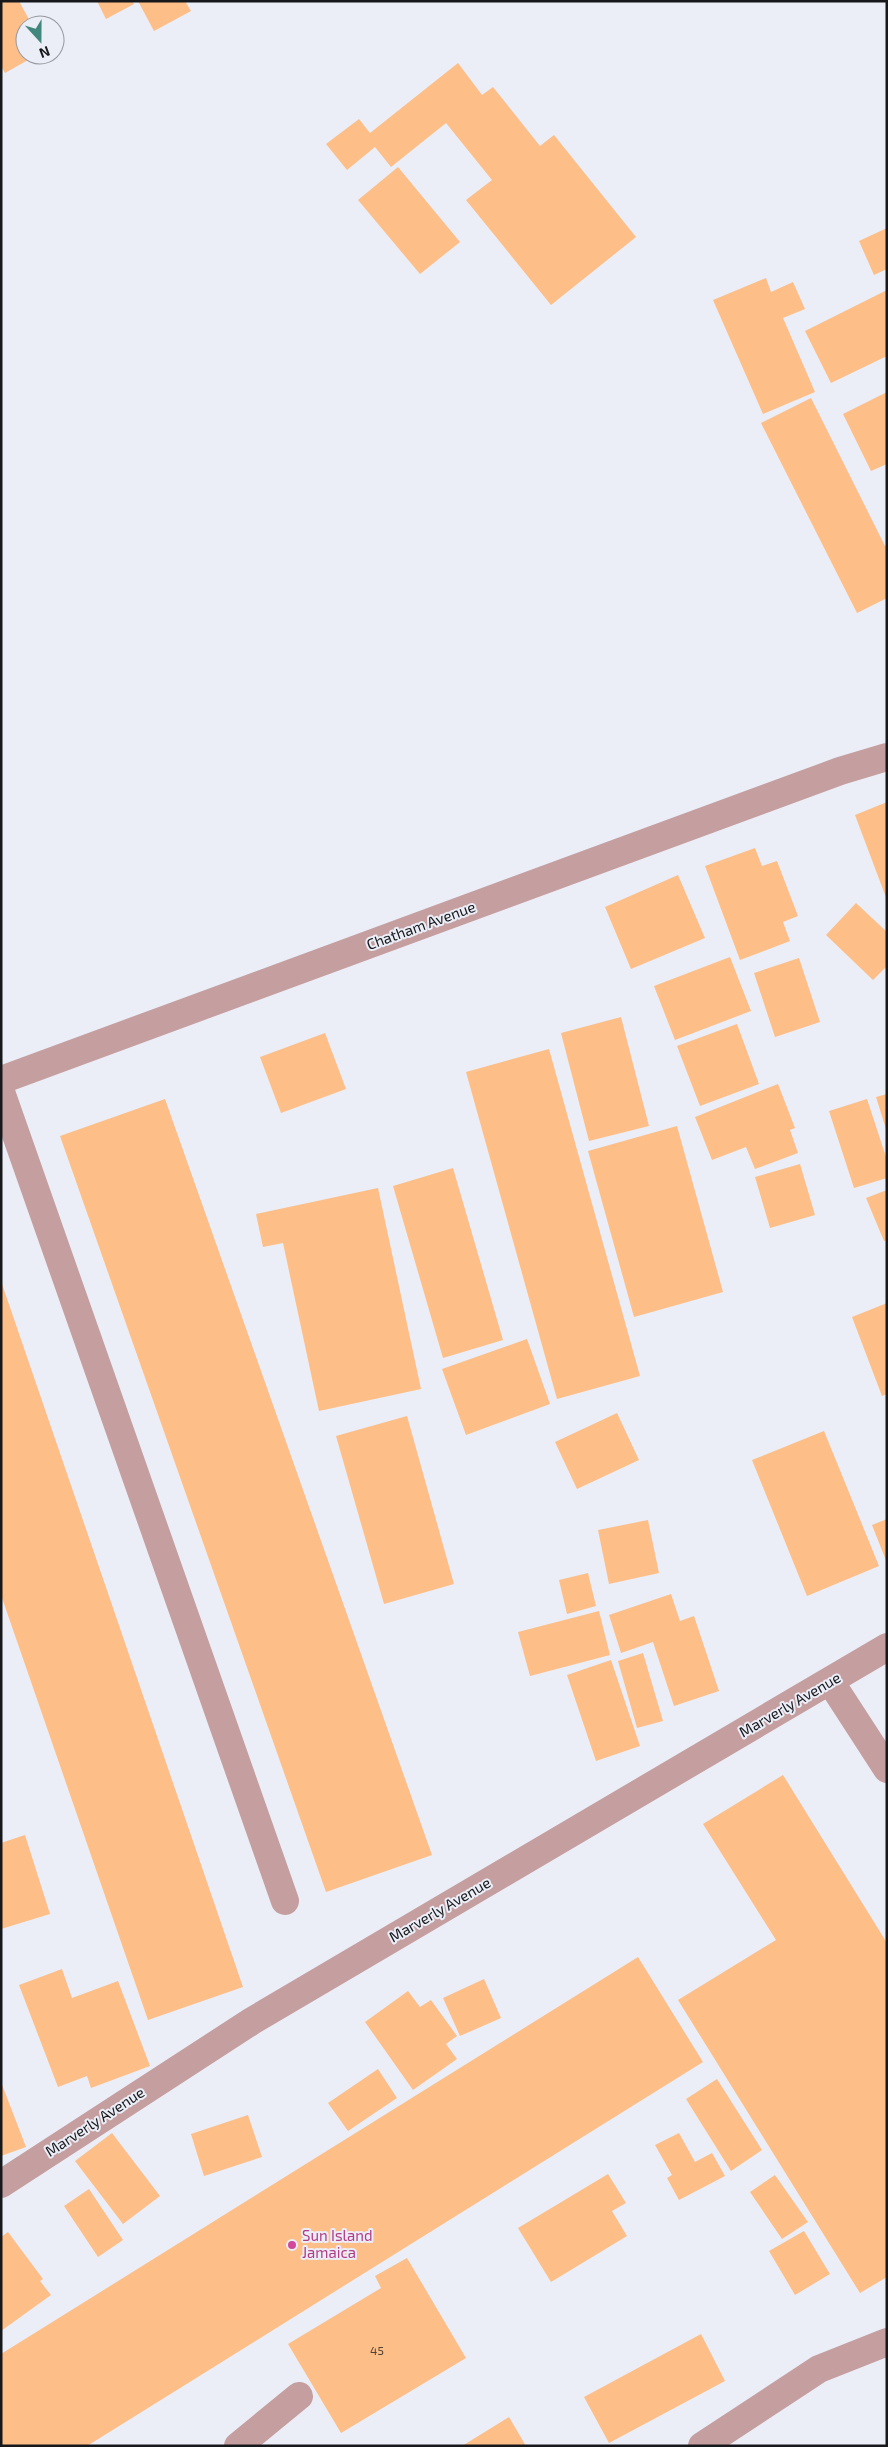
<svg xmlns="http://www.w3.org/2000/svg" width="888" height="2447" viewBox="0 0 888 2447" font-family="'Exo 2',sans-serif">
<rect width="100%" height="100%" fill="#ebeef7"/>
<path fill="#febe87" d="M1,1H19L32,25H25V55H37L5,73L1,66Z
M97,1H132L134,4L106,19Z
M138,1H185L191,11L154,31Z
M458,63L482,95L493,87L540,146L554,135L636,237L551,305L466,200L492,180L446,123L391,167L375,147L347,170L326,144L359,119L370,133Z
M398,167L460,242L420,274L358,200Z
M887,228V269L874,275L859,241Z
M766,278L771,292L793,282L805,309L783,318L815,392L763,414L713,300Z
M887,290V356L831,383L805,331Z
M887,392V464L871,471L843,414Z
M811,398L885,546L887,545V598L857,613L761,423Z
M887,802V900L855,815Z
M755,848L762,866L777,861L798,916L783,922L790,941L740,960L705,866Z
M678,875L705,938L631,969L605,907Z
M856,903L887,932V966L873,980L826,935Z
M730,957L751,1011L675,1040L654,986Z
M799,958L820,1022L775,1037L754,973Z
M621,1017L649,1126L589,1141L561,1033Z
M737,1024L759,1084L700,1106L677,1046Z
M325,1033L346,1089L281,1113L260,1057Z
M549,1049L640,1376L557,1399L466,1072Z
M778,1084L795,1128L790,1130L798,1153L755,1169L746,1147L712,1160L695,1117Z
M887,1094V1129H886L876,1097Z
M165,1099L432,1855L326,1892L60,1136Z
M867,1099L887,1160V1178L854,1188L829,1111Z
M677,1126L723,1292L634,1317L588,1151Z
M800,1164L815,1215L770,1228L755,1177Z
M453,1168L503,1340L443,1358L393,1186Z
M378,1188L421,1389L319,1411L283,1243L263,1247L256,1214Z
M887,1190V1240L884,1241L866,1198Z
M2,1284L243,1987L148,2020L1,1595Z
M887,1303V1394L882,1396L852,1317Z
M527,1339L550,1404L466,1435L442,1369Z
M617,1413L639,1460L577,1489L555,1442Z
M407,1416L454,1584L384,1604L336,1436Z
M824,1431L879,1566L807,1596L752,1460Z
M887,1519V1563L872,1525Z
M648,1520L659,1573L609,1584L598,1530Z
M588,1573L596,1606L567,1614L559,1580Z
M671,1594L680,1621L694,1616L719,1691L674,1706L653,1642L621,1653L609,1615Z
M599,1611L610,1655L530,1676L518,1632Z
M643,1653L663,1721L637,1728L618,1661Z
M611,1660L640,1746L596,1761L567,1675Z
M783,1775L887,1943V2277L860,2293L678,2000L776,1940L703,1824Z
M25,1835L50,1914L1,1929V1843Z
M638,1957L703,2062L87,2446H1V2354Z
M62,1969L72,1998L118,1981L150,2066L91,2088L87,2076L58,2087L19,1985Z
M484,1979L501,2018L460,2036L443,1998Z
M408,1991L420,2007L431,2000L457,2036L446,2044L457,2059L413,2090L365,2022Z
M378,2069L397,2098L348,2131L328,2103Z
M717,2079L762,2150L731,2171L686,2099Z
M1,2082L26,2147L1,2156Z
M248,2115L262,2157L204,2176L191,2134Z
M112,2133L160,2196L123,2224L75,2161Z
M679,2133L695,2162L712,2153L725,2176L679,2200L667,2178L672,2175L655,2145Z
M608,2174L626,2203L612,2211L627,2236L551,2282L518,2228Z
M775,2175L808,2222L782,2239L750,2192Z
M89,2189L123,2240L98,2257L64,2206Z
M804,2231L830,2274L795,2295L769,2251Z
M8,2232L43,2279L40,2281L51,2295L1,2331V2237Z
M407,2258L466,2358L341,2433L288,2344L381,2288L375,2276Z
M701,2334L725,2381L609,2443L584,2397Z
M509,2417L526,2446H462Z"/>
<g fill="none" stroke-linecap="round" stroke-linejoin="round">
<path stroke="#c59ea0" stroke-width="28" d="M1,1080L840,771L887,757
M1,1092L285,1901
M830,1681L887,1769
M1,2184L252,2021L887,1647
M238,2446L299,2396
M702,2446L819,2369L887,2342"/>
</g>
<circle fill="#d1479c" stroke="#ebeef7" stroke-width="2" cx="292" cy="2245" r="5"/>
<g text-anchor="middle" stroke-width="4" stroke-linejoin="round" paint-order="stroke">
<g font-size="12" fill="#514236">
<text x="377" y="2355">45</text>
</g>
<g font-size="15" fill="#17181b" stroke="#ebeef7">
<text transform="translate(421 926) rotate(-20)" y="5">Chatham Avenue</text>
<text transform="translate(790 1705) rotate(-30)" y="5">Marverly Avenue</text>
<text transform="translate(440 1910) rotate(-30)" y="5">Marverly Avenue</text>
<text transform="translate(95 2122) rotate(-33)" y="5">Marverly Avenue</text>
</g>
<g font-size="15" fill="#b23c85" stroke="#ebeef7" text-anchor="start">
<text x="302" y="2241">Sun Island<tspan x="302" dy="17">Jamaica</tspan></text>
</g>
</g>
<rect width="888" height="2447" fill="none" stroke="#17181b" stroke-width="5"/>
<g transform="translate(40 40) rotate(159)"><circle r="24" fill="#ebeef7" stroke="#96989f"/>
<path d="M0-4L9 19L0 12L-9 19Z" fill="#42877d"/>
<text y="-8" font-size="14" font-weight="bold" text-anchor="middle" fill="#17181b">N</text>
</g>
</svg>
